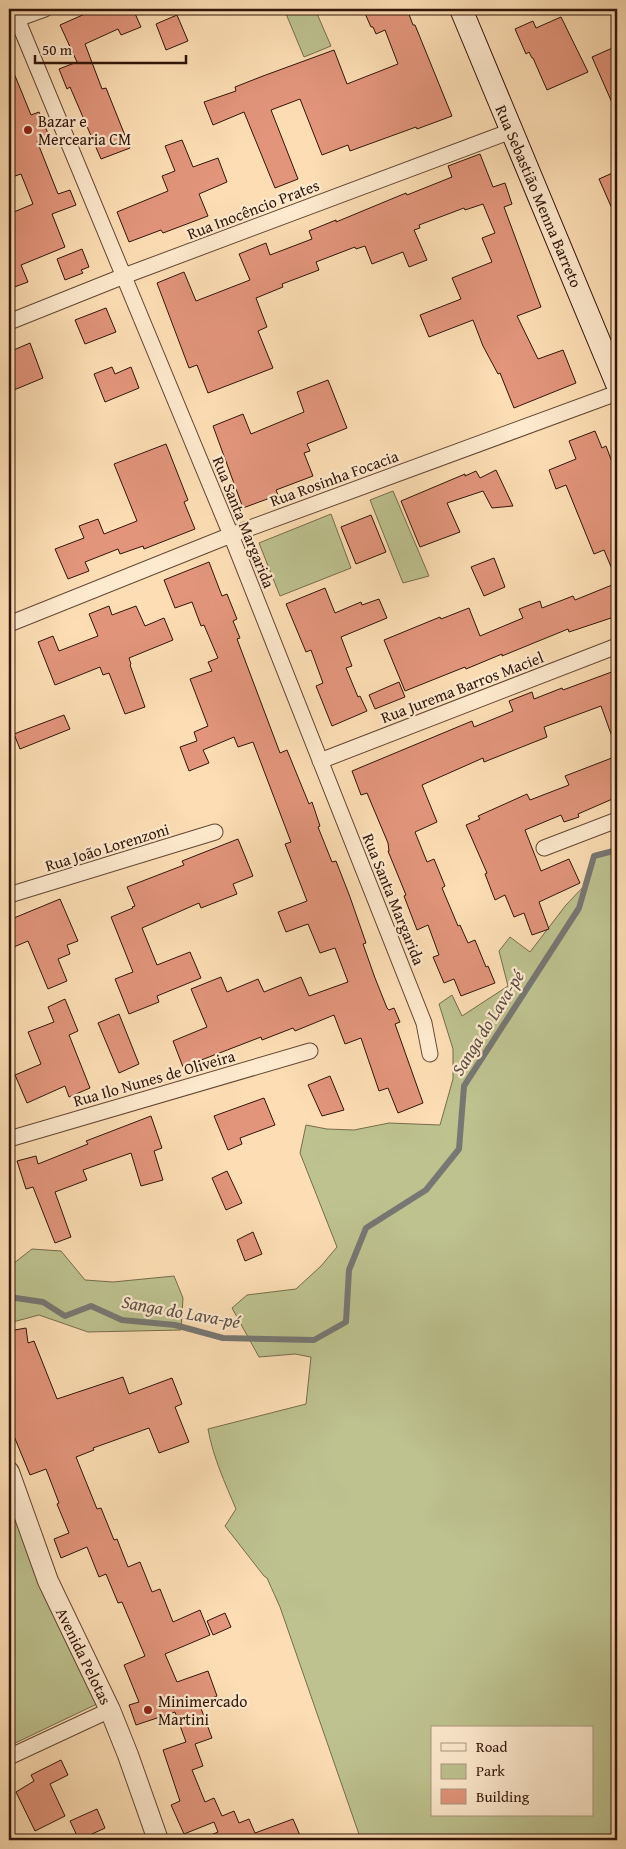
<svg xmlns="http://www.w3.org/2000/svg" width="626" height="1849" viewBox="0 0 626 1849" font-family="'Gentium Book Plus',serif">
<rect width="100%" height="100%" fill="#fddeb4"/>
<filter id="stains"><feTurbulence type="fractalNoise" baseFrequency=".004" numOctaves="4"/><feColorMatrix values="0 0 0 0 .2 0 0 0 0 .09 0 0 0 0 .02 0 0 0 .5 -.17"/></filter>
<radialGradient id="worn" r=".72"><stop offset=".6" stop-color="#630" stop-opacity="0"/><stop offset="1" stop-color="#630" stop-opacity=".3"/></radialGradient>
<path fill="#bdc28f" stroke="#776c4c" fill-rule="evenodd" d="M284,9H315L331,46L304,57Z
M393,491L429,576L403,583L370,500Z
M331,514L351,568L280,596L259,543Z
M617,846V1840H361L280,1607L267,1578L264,1576L225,1526L236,1509C225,1483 213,1457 208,1429L306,1404L311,1357L295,1354L259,1357L232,1308L247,1295L296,1289L321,1266L337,1247L300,1153L306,1125L327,1129L354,1130L389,1123L440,1125L453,1079V1049L439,1004L452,995L462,1016L508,986L499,951L510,937L530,952L566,905L586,884L594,856L613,851ZM432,1728H592V1815H432Z
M32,1249L61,1251L85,1280L113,1282L174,1276L183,1298L181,1330L88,1332L39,1315L9,1323V1267Z
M9,1460L101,1702L9,1746Z"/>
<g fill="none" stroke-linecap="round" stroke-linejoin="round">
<path stroke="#777773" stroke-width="6" d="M9,1297L43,1302L65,1316L91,1306L122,1320L175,1325L223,1338L314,1340L346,1322L349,1270L366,1228L426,1190L459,1149L464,1086L579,908L594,856L617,850"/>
</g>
<path fill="#e2957b" stroke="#311509" d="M96,9H133L141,27L121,35L118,29L85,44L102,89L106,88L130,148L101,159L70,87L67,89L59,69L77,62L60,25Z
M363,9H407L413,25H415L452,116L417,129L416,127L350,151L348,145L322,155L300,99L271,110L298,179L275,188L244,112L213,125L204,102L236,91L235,87L263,76L334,50L347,84L398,64L385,30L376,34L373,27H371Z
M177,15L188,41L166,50L156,24Z
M561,17L588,72L547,90L533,58H532L529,52L526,54L515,29L533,21L536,28Z
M617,46V114L592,57Z
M9,61L31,115L39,112L49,136L37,141L58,194L70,190L76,205L52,214L65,247L21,265L28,282L9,289V214L33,204L21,174L9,178Z
M182,140L193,167L218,158L227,182L199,194L208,216L163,233L161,230L129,242L117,212L168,191L162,176L175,171L165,146Z
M480,154L493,187L505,183L512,204L504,207L541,307L517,316L538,359L563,350L576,383L514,408L500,373L498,374L483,346L473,320L429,337L420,315L461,299L452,278L492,262L482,238L495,233L483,204L465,210L464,208L419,225L420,228L414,230L427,260L409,267L403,252L372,264L365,246L356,249L355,247L316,262L319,270L282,284L283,287L256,298L267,327L258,331L273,368L208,393L197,365L189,368L157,283L184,272L196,301L250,280L239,254L266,243L270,255L312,239L309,231L336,220V222L406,193L407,195L452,177L448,166Z
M617,171V220L599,179Z
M82,249L89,267L81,270L83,273L65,280L57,259Z
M106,308L116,332L85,344L75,320Z
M30,343L43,378L9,392V352Z
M112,367L115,374L131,367L139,388L105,402L94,374Z
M328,380L347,428L307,444L310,451L304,453L313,476L276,490L278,495L243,508L213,426L243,414L251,434L304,412L297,392Z
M595,431L602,448L606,446L617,475V581L604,550L594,554L566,485L556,489L549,470L576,459L569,441Z
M166,444L188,500L184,502L195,529L144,549L143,546L120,554L118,549L85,562L89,571L68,579L55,549L84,538L79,526L98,519L104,534L137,521L114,464Z
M496,470L513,506L492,508L483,491L447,503L460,532L420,547L401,501L465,474V476L476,471L480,478Z
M371,515L386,552L356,564L341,527Z
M494,558L505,587L484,596L471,567Z
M209,562L222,596L227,594L237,619L233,621L240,638L237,639L280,753L287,750L309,804L312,802L320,826L318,827L332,862L336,861L350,897L366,943L363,944L375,978L387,1008L389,1010L394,1008L400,1022L395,1024L423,1103L398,1113L388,1088L379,1091L361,1038L345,1044L334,1015L295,1031L293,1028L262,1040L261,1037L183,1067L173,1041L207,1027L191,989L221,977L227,992L258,979L264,992L301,977L309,996L348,982L335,948L320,953L308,924L286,932L278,912L307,901L285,844L291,842L253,742L238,747L234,737L203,750L209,763L189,771L180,747L197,741L194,732L208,726L190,679L212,671L208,662L218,658L204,625L201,626L192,602L175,608L164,580Z
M617,583V616L569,632L568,629L502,656V654L466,669L465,667L405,691L384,640L440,617L441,619L469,608L480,636L523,618L519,609L540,601L542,608L573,596L575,600Z
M325,588L335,613L361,602L362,605L379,599L387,618L341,637L352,666L346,668L358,697L360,696L367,711L332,726L316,686L323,683L311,650L306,652L286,604Z
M109,606L112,615L136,606L145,626L164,618L173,640L129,658L131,664L130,665L145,707L125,714L109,673L103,675L100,667L55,685L38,642L53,636L59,651L98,636L89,614Z
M617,670V745H615L601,706L544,727L547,737L484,762L483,758L422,785L437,822L415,832L427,862L434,859L445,886L442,888L458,926L460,925L468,943L475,940L486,967L488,966L495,983L461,996L454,979L444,983L433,957L439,955L428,925L417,930L404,896L406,895L388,851H389L388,843L367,793L361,795L352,771L472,721L474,727L513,711L509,701L532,692L534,699L562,688L563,690Z
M399,682L405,697L375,709L369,695Z
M64,715L70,729L20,749L14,734Z
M617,756V797L578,814L579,817L564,822L561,815L525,830L541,871L569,859L580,883L539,902L549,929L532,935L524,913L514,917L505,895L495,900L485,874L487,873L466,825L480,819L478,816L527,794L530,800L569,785L565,776Z
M238,839L253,876L233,884L237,894L201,908L199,903L142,928L157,965L190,952L201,978L157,996L159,1002L129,1014L115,979L133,972L111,917L133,908L132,907L135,906L127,887L184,865L182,861Z
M60,899L78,941L67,945L70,954L58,959L67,981L48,989L28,941L9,949V920Z
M65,999L78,1031L69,1035L90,1088L69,1097L65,1086L27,1103L15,1075L41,1064L28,1032L54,1022L48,1007Z
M119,1014L139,1064L119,1073L98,1023Z
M330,1076L344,1110L322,1116L308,1085Z
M264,1098L275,1125L240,1138L242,1144L228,1150L214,1116Z
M151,1116L162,1148L154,1151L163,1180L141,1186L131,1153L83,1170L87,1180L55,1192L71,1237L55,1243L33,1187L26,1189L17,1161L36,1156L38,1164L88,1144L86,1141Z
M227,1171L242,1203L226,1210L212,1178Z
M253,1232L262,1254L245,1261L237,1240Z
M26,1328L28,1343L34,1341L57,1399L123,1377L129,1394L172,1378L182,1404L175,1407L189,1442L159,1453L149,1428L93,1448L94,1450L76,1457L97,1509L101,1508L114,1540L117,1539L128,1567L140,1562L152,1592L160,1589L173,1622L200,1610L210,1635L165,1654L177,1682L208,1671L217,1696L199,1703L212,1738L195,1744L203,1766L192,1770L205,1802L214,1798L222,1816L234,1811L239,1823L249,1819L255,1833L293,1819L302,1840H199L218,1832L214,1822L184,1834L171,1805L180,1801L163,1750L186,1742L175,1712L136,1725L129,1705L139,1702L124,1665L145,1656L122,1602L118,1603L106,1574L99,1577L87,1547L61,1558L54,1539L69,1533L57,1504L59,1503L46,1469L30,1475L9,1424V1331Z
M225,1613L231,1627L213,1635L207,1621Z
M61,1760L68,1775L50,1784L65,1816L35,1831L16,1792L34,1781L31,1775Z
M97,1809L105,1828L79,1840L70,1821Z"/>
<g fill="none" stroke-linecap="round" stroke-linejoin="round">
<g stroke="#644734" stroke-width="17">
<path id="minor" d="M13,9L231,535L424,1023L430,1054
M9,22L45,9
M9,322L124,276L511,131
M9,624L231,535L617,393
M320,761L617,646
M544,848L617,820
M9,895L215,832
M9,1139L310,1051
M9,1757L110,1710"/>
</g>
<g stroke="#644734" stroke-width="22">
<path id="tertiary" d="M9,1472L48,1581L110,1710L128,1755L158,1840"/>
</g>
<g stroke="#311509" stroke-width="24">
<path id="secondary" d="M461,9L617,384"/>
</g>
<use href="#minor" stroke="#feeace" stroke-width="15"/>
<use href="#tertiary" stroke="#feeace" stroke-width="20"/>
<use href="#secondary" stroke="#feeace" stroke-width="22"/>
</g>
<g fill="#8f2418" stroke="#feeace" stroke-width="2">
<circle cx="28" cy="130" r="5"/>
<circle cx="148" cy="1710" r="5"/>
</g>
<g text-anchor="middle" stroke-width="4.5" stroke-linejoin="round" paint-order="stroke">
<g font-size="16" fill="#311509" stroke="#feeace" text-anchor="start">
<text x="38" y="127">Bazar e<tspan x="38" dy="18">Mercearia CM</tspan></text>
<text x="158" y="1707">Minimercado<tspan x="158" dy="18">Martini</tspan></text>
</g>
<g font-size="16" fill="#311509" stroke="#feeace">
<text transform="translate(539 196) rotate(67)" y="6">Rua Sebastião Menna Barreto</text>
<text transform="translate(253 209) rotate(-21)" y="6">Rua Inocêncio Prates</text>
<text transform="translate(334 478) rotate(-20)" y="6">Rua Rosinha Focacia</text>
<text transform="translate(244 522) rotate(68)" y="6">Rua Santa Margarida</text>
<text transform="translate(462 687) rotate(-21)" y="6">Rua Jurema Barros Maciel</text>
<text transform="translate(107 847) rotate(-17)" y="6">Rua João Lorenzoni</text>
<text transform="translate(394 899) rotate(68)" y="6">Rua Santa Margarida</text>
<text transform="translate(154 1078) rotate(-16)" y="6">Rua Ilo Nunes de Oliveira</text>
<text transform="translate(84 1656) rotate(64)" y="6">Avenida Pelotas</text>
</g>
<g font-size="18" font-style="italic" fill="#5a4e47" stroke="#feeace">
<text transform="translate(488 1023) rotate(-58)" y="6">Sanga do Lava-pé</text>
<text transform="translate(181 1312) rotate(10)" y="6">Sanga do Lava-pé</text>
</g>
</g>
<rect width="626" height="1849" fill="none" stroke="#fddeb4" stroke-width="30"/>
<rect x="10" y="10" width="606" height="1829" fill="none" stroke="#311509" stroke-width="2.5"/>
<rect x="15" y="15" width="596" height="1819" fill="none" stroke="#311509"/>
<rect x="431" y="1726" width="162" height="90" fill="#feeace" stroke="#ac957f"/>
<rect x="441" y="1743" width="25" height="8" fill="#feeace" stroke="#ac957f"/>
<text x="476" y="1752" font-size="15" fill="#311509">Road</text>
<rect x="441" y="1764" width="25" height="15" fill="#bdc28f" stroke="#ac957f"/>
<text x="476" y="1776" font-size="15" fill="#311509">Park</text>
<rect x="441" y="1789" width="25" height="15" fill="#e2957b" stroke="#ac957f"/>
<text x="476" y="1802" font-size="15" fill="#311509">Building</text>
<path d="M35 55v8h151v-8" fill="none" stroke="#311509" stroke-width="2.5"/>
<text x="42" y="55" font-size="15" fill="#311509" stroke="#feeace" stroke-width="4" paint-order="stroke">50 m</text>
<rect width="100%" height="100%" filter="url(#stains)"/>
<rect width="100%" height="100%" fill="url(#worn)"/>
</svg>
